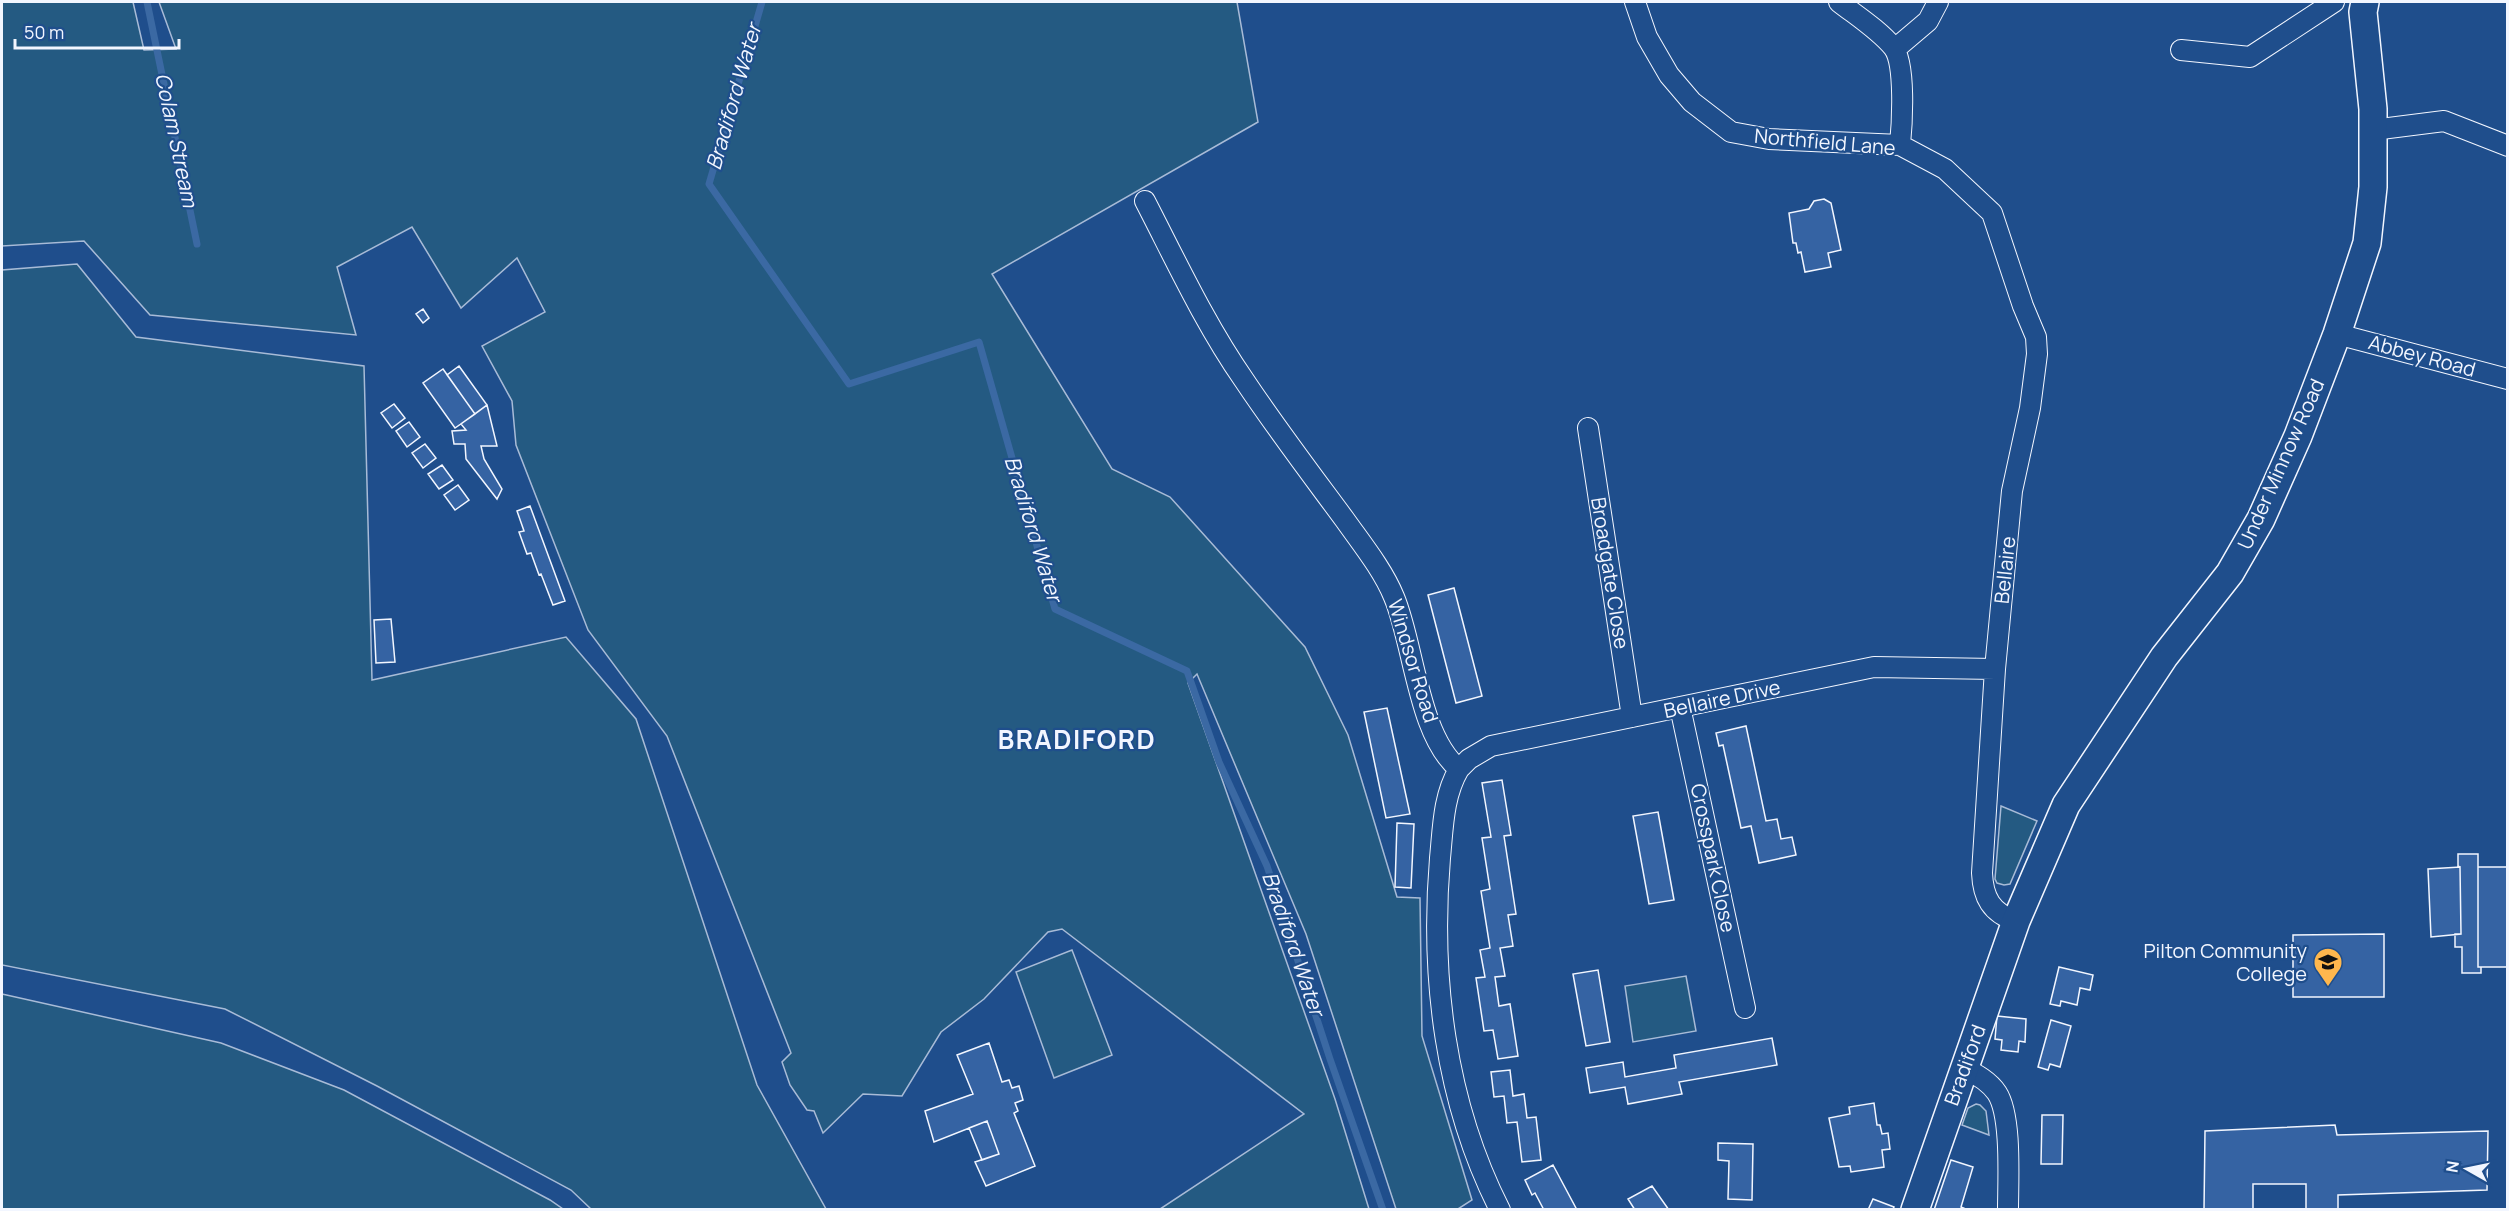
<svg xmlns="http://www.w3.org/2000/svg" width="2509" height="1211" viewBox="0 0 2509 1211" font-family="Manrope,sans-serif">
<rect width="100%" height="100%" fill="#1f4e8c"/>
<path fill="#245a82" stroke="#a8bbd7" stroke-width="1.5" d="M2,2H133L144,50L176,49L159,2H1237L1258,122L992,274L1112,469L1170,497L1305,647L1348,735L1397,897L1420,898L1422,1036L1472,1200L1458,1209H1396L1306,934L1197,674L1188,683L1335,1099L1369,1209H1160L1304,1114L1062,929L1048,932L984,999L941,1032L902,1096L863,1094L823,1133L814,1111L807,1110L790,1085L782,1062L791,1053L667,736L588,630L516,445L512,401L482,346L545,312L517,258L461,308L412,227L337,267L356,335L150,315L84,241L2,246Z
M77,264L136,337L364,366L372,680L566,637L636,719L757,1085L826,1209H591L571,1190L377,1086L225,1009L2,965V270Z
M2001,806L2037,821L2010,884L2004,885L1997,883L1995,879Z
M1072,950L1112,1055L1054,1078L1016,972Z
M1686,976L1696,1031L1633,1042L1625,986Z
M2,994L221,1043L344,1090L550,1200L563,1209H2Z
M1976,1104L1980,1105L1986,1111L1989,1135L1962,1125L1968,1108Z"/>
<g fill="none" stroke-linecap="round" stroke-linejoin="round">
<path stroke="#3b69a3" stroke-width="7" d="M147,2L197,244
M762,2L709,184L849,384L979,342L1055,609L1187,671L1219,762L1267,866L1330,1059L1383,1210"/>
</g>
<path fill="#3563a3" stroke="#f2f6ff" stroke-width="1.5" d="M1824,199L1831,203L1841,250L1828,253L1831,267L1805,272L1801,252L1798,253L1796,243H1793L1789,213L1809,209L1814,201Z
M423,309L429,318L423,323L416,314Z
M459,366L487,405L475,414L447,375Z
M443,369L475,414L455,428L423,383Z
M394,404L405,418L392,428L381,413Z
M487,405L497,446H481L484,459L502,489L497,499L466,459L465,444H454L452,431L466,430L461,424Z
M409,422L420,437L407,447L396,431Z
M425,444L436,458L423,468L412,453Z
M442,465L453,480L439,489L428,474Z
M458,485L469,500L455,510L444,495Z
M530,506L565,601L553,605L541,574L539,575L531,553L527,554L519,532L524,531L517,511Z
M1454,588L1482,696L1456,703L1428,595Z
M391,619L395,662L376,663L374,620Z
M1387,708L1410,814L1386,818L1364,712Z
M1746,726L1766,821L1777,819L1781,839L1792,837L1796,855L1759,863L1751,826L1741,828L1723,745L1719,746L1716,733Z
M1502,780L1511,835L1504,836L1516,914L1508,915L1513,946L1500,948L1505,976L1495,977L1499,1006L1510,1004L1518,1056L1498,1059L1493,1030L1484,1031L1476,978L1485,977L1480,950L1490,948L1481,891L1490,889L1482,838L1491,837L1482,783Z
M1658,812L1674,900L1649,904L1633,816Z
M1397,823L1414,824L1411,888L1395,887Z
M2458,854H2478V967H2481V973H2462V947H2455V934H2461L2460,867L2458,866Z
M2460,867L2461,934L2431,937L2428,869Z
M2478,867H2508V967H2478Z
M2384,934V997H2293V935Z
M2059,967L2093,975L2090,990L2080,988L2077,1005L2061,1001L2060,1006L2050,1004Z
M1598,970L1610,1042L1586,1046L1573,974Z
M1997,1016L2026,1019L2025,1042L2019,1041L2018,1052L2001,1050L2002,1040L1995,1039Z
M2051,1020L2071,1026L2060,1067L2050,1064L2048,1070L2038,1067Z
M1772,1038L1777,1065L1679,1082L1682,1094L1628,1104L1625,1087L1590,1093L1586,1068L1623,1062L1625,1077L1676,1068L1674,1055Z
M989,1043L1002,1082L1009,1080L1012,1088L1019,1086L1023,1100L1015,1103L1018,1111L1014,1113L1035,1166L986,1186L975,1162L999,1154L987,1121L934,1142L925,1111L973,1094L957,1055Z
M1510,1070L1513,1096L1524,1094L1527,1118L1536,1117L1541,1160L1522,1162L1517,1122L1507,1123L1504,1096L1494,1097L1491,1072Z
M1874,1103L1877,1125H1880L1882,1134L1888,1133L1890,1149L1882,1150L1884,1167L1851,1172L1850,1166L1839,1167L1829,1118L1850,1114L1849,1107Z
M2042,1115H2063L2062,1164H2041Z
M987,1121L999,1154L982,1160L969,1128Z
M2335,1125L2337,1135L2488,1131L2487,1190L2338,1195V1210H2306V1184H2253V1210H2204L2205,1131Z
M1718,1143L1753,1144L1752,1200L1728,1199L1729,1161L1718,1160Z
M1951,1160L1973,1167L1961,1207L1968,1210H1934Z
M1553,1165L1577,1210H1544L1535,1193L1532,1195L1525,1180Z
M1652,1186L1669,1210H1635L1628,1199Z
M1873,1199L1894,1207L1893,1210H1868Z"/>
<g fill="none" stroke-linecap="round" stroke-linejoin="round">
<g stroke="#f2f6ff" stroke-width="22">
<path id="street" d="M1635,2L1647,37L1669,75L1692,102L1731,132L1769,139L1900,145L1945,169L1992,213L2023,306L2036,337L2037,354L2030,408L2012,491L1995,669L1982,873C1983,897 1991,913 2016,921
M1839,2C1857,16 1879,30 1893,47C1906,63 1902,125 1900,145
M1895,49L1928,21L1938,2
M2181,50L2250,57L2334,2
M2373,130L2444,121L2508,146
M1145,201C1176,261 1205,324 1244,380C1276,428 1311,474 1345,520C1362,544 1383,570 1394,597C1414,644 1418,736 1459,769C1443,796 1443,828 1440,858C1430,977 1445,1102 1500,1210
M2337,334L2508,379
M1588,428L1632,717
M1680,707L1745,1008
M1459,769L1469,759L1491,746L1874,667L1995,669
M1964,1068C1976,1074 1989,1081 1997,1093C2012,1116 2008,1181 2008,1210"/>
</g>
<g stroke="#f2f6ff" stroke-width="30">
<path id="secondary" d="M1915,1210L2016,921L2066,805L2164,657L2230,573L2261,519L2298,436L2337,334L2367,243L2373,187V109L2363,12L2365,2"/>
</g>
<use href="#street" stroke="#1f4e8c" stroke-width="20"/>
<use href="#secondary" stroke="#1f4e8c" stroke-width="27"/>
</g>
<defs>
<g id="school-pin" transform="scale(1.5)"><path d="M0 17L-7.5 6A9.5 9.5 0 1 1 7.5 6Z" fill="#ffb74d" stroke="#1f4e8c"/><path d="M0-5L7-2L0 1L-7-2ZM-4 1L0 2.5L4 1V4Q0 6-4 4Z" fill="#111"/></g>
</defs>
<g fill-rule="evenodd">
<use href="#school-pin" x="2328" y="962"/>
</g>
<g text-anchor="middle" stroke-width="4.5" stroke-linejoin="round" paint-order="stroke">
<g font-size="20" fill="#f2f6ff" stroke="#1f4e8c">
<text transform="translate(1825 142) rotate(5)" y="7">Northfield Lane</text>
<text transform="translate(2422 356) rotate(15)" y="7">Abbey Road</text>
<text transform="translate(2281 464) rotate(-66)" y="7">Under Minnow Road</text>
<text transform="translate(2005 570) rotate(-84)" y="7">Bellaire</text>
<text transform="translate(1610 573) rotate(81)" y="7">Broadgate Close</text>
<text transform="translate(1413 661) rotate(73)" y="7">Windsor Road</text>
<text transform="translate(1722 699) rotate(-12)" y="7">Bellaire Drive</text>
<text transform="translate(1713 858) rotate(78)" y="7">Crosspark Close</text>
<text transform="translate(1965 1065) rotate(-70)" y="7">Bradiford</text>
</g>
<g font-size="20" fill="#f2f6ff" stroke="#1f4e8c" text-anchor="end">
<text x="2307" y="958">Pilton Community<tspan x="2307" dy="23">College</tspan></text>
</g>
<g font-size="21" font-style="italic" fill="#f2f6ff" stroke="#1f4e8c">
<text transform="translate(734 97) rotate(-74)" y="7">Bradiford Water</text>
<text transform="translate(176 140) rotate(78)" y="7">Colam Stream</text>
<text transform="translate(1033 529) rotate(73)" y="7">Bradiford Water</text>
<text transform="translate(1293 944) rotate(71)" y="7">Bradiford Water</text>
</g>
<g font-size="26" font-weight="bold" letter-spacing="1.5" fill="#f2f6ff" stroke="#1f4e8c">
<text x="1077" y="749">BRADIFORD</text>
</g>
</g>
<rect width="2509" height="1211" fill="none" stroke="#f2f6ff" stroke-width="6"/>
<g transform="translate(2467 1169) rotate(279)" stroke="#1f4e8c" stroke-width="4.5" paint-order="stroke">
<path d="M0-4.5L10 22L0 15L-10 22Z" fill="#f2f6ff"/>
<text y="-9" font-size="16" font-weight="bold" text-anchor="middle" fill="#f2f6ff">N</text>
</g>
<path d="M15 39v9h164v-9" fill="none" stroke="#f2f6ff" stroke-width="3"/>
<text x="24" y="39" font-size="18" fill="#f2f6ff" stroke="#1f4e8c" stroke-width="4.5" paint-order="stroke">50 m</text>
</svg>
